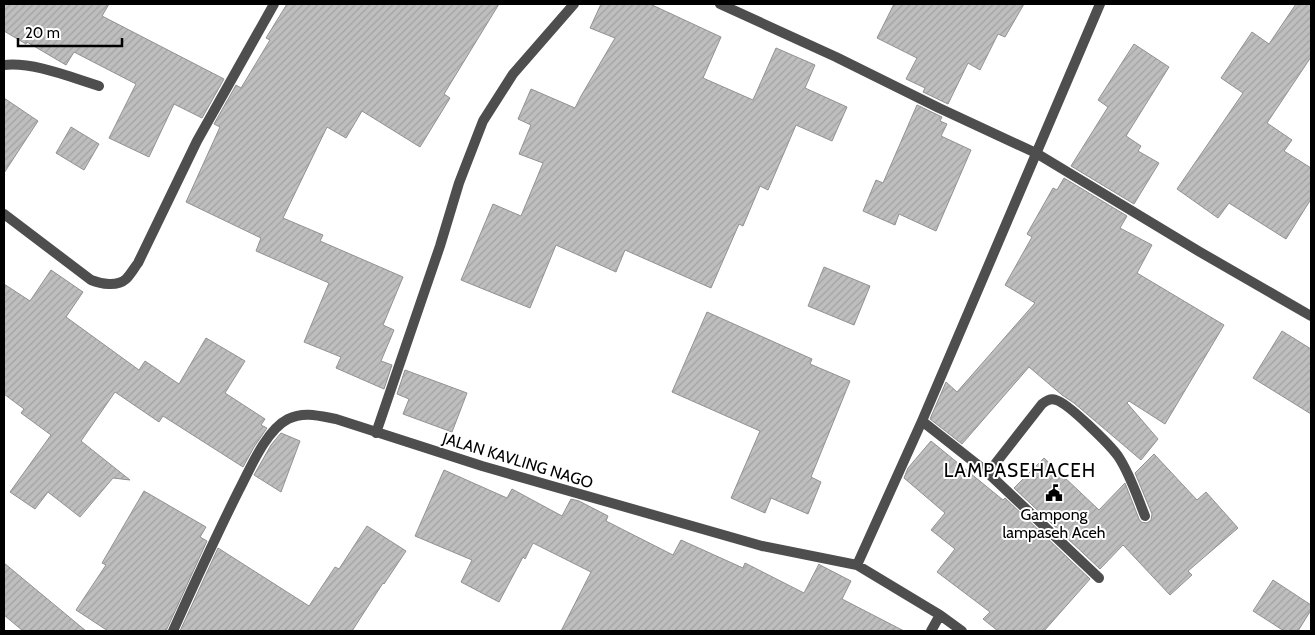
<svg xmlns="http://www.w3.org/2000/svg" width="1315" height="635" viewBox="0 0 1315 635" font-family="Cabin,sans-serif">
<defs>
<pattern id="building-hatch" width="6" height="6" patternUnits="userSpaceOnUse" patternTransform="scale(1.25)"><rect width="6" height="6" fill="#bebebe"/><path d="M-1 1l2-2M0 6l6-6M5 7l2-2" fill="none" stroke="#a2a2a2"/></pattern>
</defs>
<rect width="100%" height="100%" fill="#fff"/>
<path fill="url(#building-hatch)" stroke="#929292" d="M4,4H109L102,16L224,79L202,118L174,104L149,157L109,138L136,84L74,52L66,65L27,42L26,44L4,31Z
M287,4H499L444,94L450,98L420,147L362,111L346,138L327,127L283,218L323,235L320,241L403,277L383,325L394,330L381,361L392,365L384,389L336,368L341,357L304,342L329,283L256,251L261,238L186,202L220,127L214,124L236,85L241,88L270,40L266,38Z
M601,4H650L721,37L703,78L753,100L776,48L815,65L805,88L847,107L832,141L796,125L768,190L760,186L743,226L739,224L711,288L625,250L616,272L556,245L530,308L461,280L493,204L521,216L543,163L519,154L531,125L518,119L531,89L575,108L581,96L615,38L590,28Z
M894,4H1024L1005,37L998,34L980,70L968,63L948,104L923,92L925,88L906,79L917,58L877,38Z
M1296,4H1311V57L1267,123L1292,140L1284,151L1311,168V199L1286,239L1229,203L1218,218L1177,189L1243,93L1221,78L1252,32L1269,44Z
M1134,44L1169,67L1126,136L1141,146L1138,151L1159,163L1134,204L1071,166L1108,107L1098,100Z
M4,98L38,121L4,173Z
M917,105L942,117L940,121L947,124L941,136L971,150L936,231L899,214L895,225L863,211L876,180L883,183Z
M71,127L99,144L84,170L56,153Z
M1064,178L1127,216L1120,228L1152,245L1137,273L1224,325L1165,424L1129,401L1127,403L1158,439L1141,460L1074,403L1062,395L1029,367L962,444L930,419L946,382L957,392L1035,303L1005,285L1032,237L1027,234L1053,188L1057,190Z
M824,267L870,286L854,325L808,306Z
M51,270L83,292L66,317L139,370L145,361L179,384L206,338L245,361L225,393L265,419L261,425L267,428L254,447L243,467L163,416L159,422L115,392L81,441L130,480L113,478L80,517L48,492L35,509L10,492L51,435L21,413L24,409L4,394V284L30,301Z
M707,312L812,359L810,364L850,381L811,477L821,482L808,514L771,498L765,513L731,498L760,431L672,392Z
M1282,331L1311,349V414L1253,378Z
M405,370L467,393L452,432L403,414L409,399L397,394Z
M281,433L300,441L281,492L254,475L271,445Z
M931,441L1003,500L1005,498L1090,579L1044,631H998L983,619L990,612L937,572L955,549L931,530L945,513L904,478L908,468Z
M1154,454L1197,500L1206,492L1238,528L1188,571L1192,575L1170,595L1123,545L1100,569L1014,488L1044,458L1099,510L1125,483L1139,519L1141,522L1147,523L1151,520L1152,514L1135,473Z
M444,470L507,498L512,489L562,516L571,499L579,501L608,516L606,521L673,555L681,540L743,568L745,563L804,593L819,564L820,565L851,581L842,599L904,631H561L591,572L533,543L525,559L523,557L499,602L461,582L472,560L415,536Z
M144,491L206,527L200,537L207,541L166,631H108L76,610L106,565L102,563Z
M367,526L406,551L384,584L383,583L352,631H180L218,548L309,606L335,567L339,569Z
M4,563L86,631H23L4,615Z
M1273,580L1311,605V610L1298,631H1284L1253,611Z"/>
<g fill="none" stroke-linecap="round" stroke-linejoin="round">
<path stroke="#4e4e4e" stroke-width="10" d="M720,4L836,57L939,108L1036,153L1200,252L1311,316
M4,65C34,62 70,77 99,86
M4,214L91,280C101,284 117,287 126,279C131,274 134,268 138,263L197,141L274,4
M922,421L988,473L1099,578
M376,433L440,246L459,183L483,121L513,74L574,4
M988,473L1042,404C1046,401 1050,398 1056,400C1068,403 1110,445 1118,456C1130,474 1137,496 1145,516
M857,565L922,421L1100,4
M173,631C194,584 216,536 239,490C250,469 266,430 288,419C304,411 320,416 336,419L482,466L762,546L857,565L940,615L962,631
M931,631L940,615"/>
</g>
<defs>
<g id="civic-bare" transform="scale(1.35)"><path d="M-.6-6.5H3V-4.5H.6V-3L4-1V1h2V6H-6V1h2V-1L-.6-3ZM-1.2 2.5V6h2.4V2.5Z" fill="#000" stroke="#fff" stroke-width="2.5" paint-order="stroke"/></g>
</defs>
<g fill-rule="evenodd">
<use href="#civic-bare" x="1054" y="493"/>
</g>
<g text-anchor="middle" stroke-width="4" stroke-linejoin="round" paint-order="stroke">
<g font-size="16" fill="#000" stroke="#fff">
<text transform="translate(518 460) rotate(17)" y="6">JALAN KAVLING NAGO</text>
</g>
<g font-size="16" fill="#000" stroke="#fff">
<text x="1054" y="520">Gampong<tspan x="1054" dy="18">lampaseh Aceh</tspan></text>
</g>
<g font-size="19" letter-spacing="1" fill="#000" stroke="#fff">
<text x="1020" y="477">LAMPASEHACEH</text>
</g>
</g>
<rect width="1315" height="635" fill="none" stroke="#000000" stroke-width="10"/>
<path d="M18 38v8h104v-8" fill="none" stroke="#000000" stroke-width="2.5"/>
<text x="25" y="38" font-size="15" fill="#000000" stroke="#ffffff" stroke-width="4" paint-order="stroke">20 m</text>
</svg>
